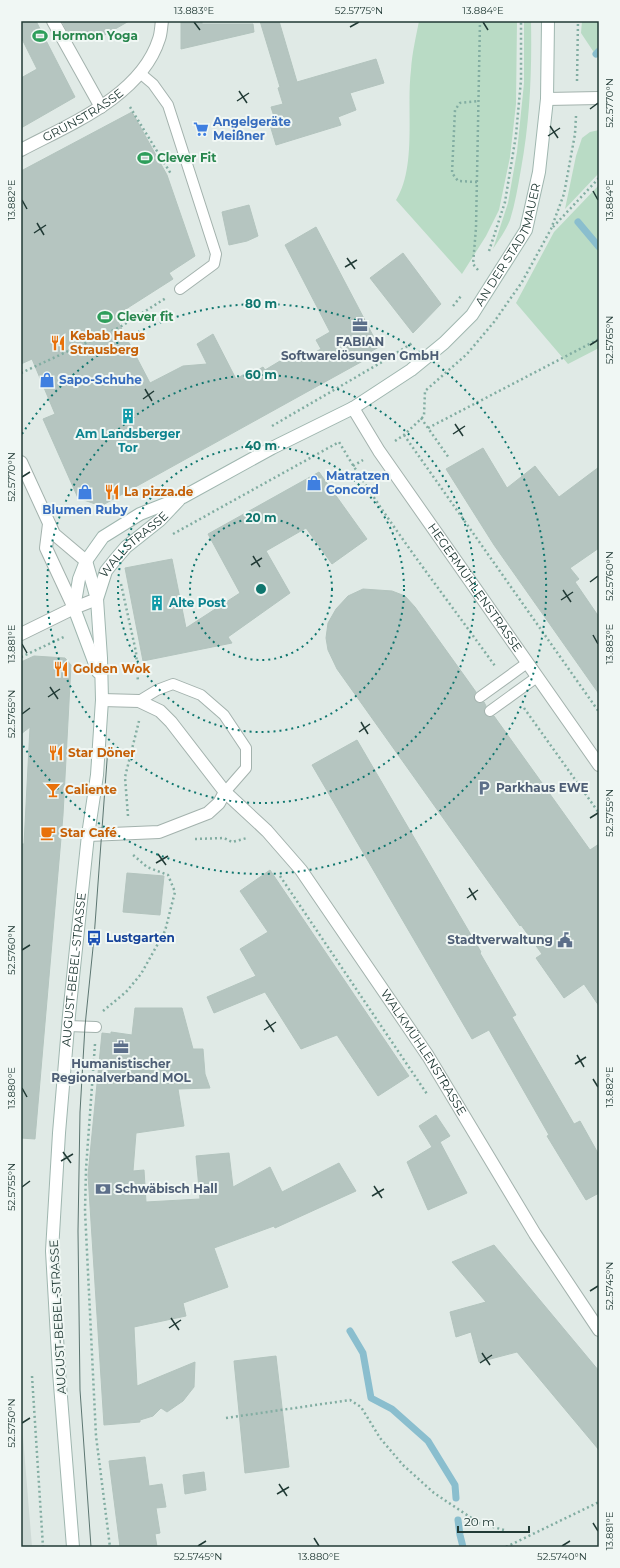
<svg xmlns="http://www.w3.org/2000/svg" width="620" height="1568" viewBox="0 0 620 1568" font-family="Montserrat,sans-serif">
<rect width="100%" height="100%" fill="#e0eae6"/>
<path fill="#cedad6" d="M21,1412L32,1547H21Z"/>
<path fill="#b9dbc5" d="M419,21H517L516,104L510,157L499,210L486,236L462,274L396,200C417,166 406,109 411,70C412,53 416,37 419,21Z
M524,21H531C532,71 530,120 521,169C518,186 515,204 510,220C506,230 499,240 493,249L508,203L517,152L524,83Z
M582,21H599V58L593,51L581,33Z
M599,130V173L565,209L576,156L582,138L590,132Z
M599,185V348L568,364L516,303L554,232Z"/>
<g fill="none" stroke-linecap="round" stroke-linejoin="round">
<path stroke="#8abece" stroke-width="7" d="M596,54L599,51
M578,222L599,247
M350,1331L363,1353L371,1398L392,1409L428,1441L455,1485L456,1498
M458,1520L460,1535L463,1547"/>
</g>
<path fill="#b5c5c0" stroke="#b3c4be" d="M21,21H36L75,97L21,128V78L37,69L21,37Z
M62,21H129L96,40L68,33Z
M181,21H202V24H253L254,32L181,49Z
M260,21H279L297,82L376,59L384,83L350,93L356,110L338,117L341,125L276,145L270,125L276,123L271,107L283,104L278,88L280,87Z
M132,112L167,175L195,256L169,273L173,279L115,316L150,383L183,366L207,364L197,344L213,334L236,379L248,372L249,375L263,367L265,370L280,361L297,362L321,349L316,340L330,332L285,245L316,227L379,347L368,353L370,357L323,383L101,506L78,498L43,419L55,414L32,359L21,364V171Z
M249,205L258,236L247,241L229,245L222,212Z
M403,253L441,304L413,333L370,278Z
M483,448L507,488L535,466L559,497L599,467V548L570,568L579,579L575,582L599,617V694L494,545L446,469Z
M319,472L367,539L332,564L306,528L266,551L290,593L228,637L232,643L143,661L125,568L172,559L186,628L240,593L208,534Z
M363,589L392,591L405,596L415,607L476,692L474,695L475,700L478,703L484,702L486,706L484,709L485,714L488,717L494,716L590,850L599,844V1006L584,984L564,998L536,958L542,954L521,925L520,926L337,669L328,650L326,638L328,623L336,609L348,596Z
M34,656L65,658L71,665L63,815L35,1139L21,1138V844H24L30,727L21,734V662Z
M357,740L481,952L480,953L516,1015L512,1017L574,1124L580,1121L599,1155V1193L586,1200L547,1136L549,1135L489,1030L472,1039L312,765Z
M270,870L409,1076L378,1096L337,1035L301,1049L265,992L214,1013L207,997L256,976L240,949L268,932L240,891Z
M127,873L164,876L160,915L123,912Z
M135,1008H182L193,1049H203L205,1074L210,1088L178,1089L184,1126L136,1133L133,1171L144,1170L146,1202L200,1199L196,1156L229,1153L233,1187L270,1167L282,1192L339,1163L356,1191L275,1228L274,1226L214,1248L228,1287L183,1303L186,1316L134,1327L137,1386L195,1362L194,1387L183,1401L167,1412L161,1408L153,1416L140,1420V1422L104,1425L88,1175L102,1033L111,1034V1032L132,1035Z
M436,1115L450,1136L440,1142L467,1193L428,1210L407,1162L432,1147L419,1126Z
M494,1245L599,1371V1450L517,1352L479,1362L471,1332L456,1337L450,1312L486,1302L452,1262Z
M276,1356L289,1467L245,1473L234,1361Z
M145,1457L149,1486L162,1484L166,1507L156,1508L160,1533L155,1534L157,1547H120L109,1461Z
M204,1472L206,1490L185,1494L183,1475Z"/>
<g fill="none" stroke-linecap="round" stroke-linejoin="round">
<g stroke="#a3b2ad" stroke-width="12">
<path id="lane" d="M140,73L153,84L168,105L216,254L214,264L180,289
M480,697L527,663
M139,701L157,690L173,684L201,695L224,715L246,748V768L225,792
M490,711L537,677
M68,1026L96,1027"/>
</g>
<g stroke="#a3b2ad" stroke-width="14">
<g id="street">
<path d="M53,21L101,107"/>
<path d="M547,99L599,98"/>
<path id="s1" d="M21,150C70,124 141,96 159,39C161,34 161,27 162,21"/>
<path id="s2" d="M353,408L379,451L599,765"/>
<path d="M21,462L54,534L86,561"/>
<path d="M49,524L46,548L74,608"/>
<path d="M21,634L74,608L97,599"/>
<path id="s3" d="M102,700L139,701L160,711L171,722L225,792L267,831L301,870L428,1056L535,1234L599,1330"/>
<path d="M88,835L159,832L208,813L219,803L225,792"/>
</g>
</g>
<g stroke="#9fb6af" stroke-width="14">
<g id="secondary">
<path id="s4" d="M97,599L106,571L114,561L126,547L160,520L179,500"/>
<path id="s5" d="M98,672L74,608L79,579L86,561L103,537L140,514L183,497L272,448L353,408L411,370L444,343L472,315L526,230L539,172L547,99L548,21"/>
<path id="s6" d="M73,1547L59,1372L52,1251L59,1133L69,1015L88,835L97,775L102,700L101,658L97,599L86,561"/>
</g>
</g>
<path stroke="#82ada2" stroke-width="2.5" stroke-dasharray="2 3" stroke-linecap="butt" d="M577,81L578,21
M130,107L171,174
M477,182L458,181L452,173L455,110L460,103L478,101
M553,227L599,178
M489,251L505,202L516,135L521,80V21
M478,270L473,264L476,228L480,21
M453,306L461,296
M21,373L120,327L166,298
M421,418L449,458
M272,426L382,362L414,342
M428,428L599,339
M404,435L599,712
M395,441L404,435L424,416L425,391L467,354L494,322L522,282L551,229L564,194L575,134L576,116
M353,466L363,460
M173,534L339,442C385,520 442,592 495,666
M121,584L136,652L138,682
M21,657L66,636
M524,708L599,813
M128,816L125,777L139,721
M195,839L224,838L232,842L247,838
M280,876L427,1094
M103,1011L126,992L141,974L165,931L175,892L168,875L147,867L132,854
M95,1044L86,1169L85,1211L96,1436L110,1547
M32,1376L43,1547
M226,1418L350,1400L361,1407L380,1438L403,1465L434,1493L479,1523L504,1530
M506,1547L599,1502"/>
<use href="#lane" stroke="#fff" stroke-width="10"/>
<use href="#street" stroke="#fff" stroke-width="12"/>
<use href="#secondary" stroke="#fff" stroke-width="12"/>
<path stroke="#5c7671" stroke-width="1" d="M91,1547L80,1390L78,1231L80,1112L85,1026L94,938L108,747"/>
</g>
<path fill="none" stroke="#213a35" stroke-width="1.5" d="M194,22L200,30M483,22L488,30M350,27L359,22M239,91L247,103M237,101L249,93M590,109L598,103M550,126L558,138M548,136L560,128M593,191L598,200M22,200L27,209M37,223L44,235M34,233L46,225M347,258L355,269M345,267L357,260M590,345L598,340M145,389L152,401M143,399L154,391M455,424L463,436M453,434L465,426M22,477L30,472M253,556L260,567M251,565L262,558M590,582L598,576M563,590L571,602M561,600L573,592M593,635L598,644M22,644L27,653M50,687L58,699M48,697L60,689M22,714L30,708M361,722L368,734M359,732L370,724M590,818L598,813M158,854L166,865M156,863L168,856M469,888L476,900M467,898L478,890M22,950L30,945M266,1020L274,1032M264,1030L276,1022M577,1055L584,1067M575,1064L586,1057M593,1079L598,1087M22,1088L27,1097M63,1152L71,1163M61,1161L73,1154M374,1186L382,1198M22,1187L30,1181M372,1196L384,1189M590,1291L598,1286M171,1318L179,1330M169,1328L181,1320M482,1353L490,1365M480,1363L492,1355M22,1423L30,1418M279,1484L287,1496M277,1494L289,1487M593,1523L598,1531M314,1538L319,1546M198,1546L206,1541M562,1546L570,1541"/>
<g fill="none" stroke="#0f766e" stroke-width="2" stroke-dasharray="2 4">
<circle cx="261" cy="589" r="71"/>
<circle cx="261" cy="589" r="143"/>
<circle cx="261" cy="589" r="214"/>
<path d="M22 434A285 285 0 1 1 22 744"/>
</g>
<defs>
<g id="stadium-bare" transform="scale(1.2)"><path d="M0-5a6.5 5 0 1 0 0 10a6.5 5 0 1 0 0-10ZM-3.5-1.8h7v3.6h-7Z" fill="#2e9e5b" stroke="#f0f7f4" stroke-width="2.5" paint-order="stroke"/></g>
<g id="supermarket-bare" transform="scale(1.2)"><path d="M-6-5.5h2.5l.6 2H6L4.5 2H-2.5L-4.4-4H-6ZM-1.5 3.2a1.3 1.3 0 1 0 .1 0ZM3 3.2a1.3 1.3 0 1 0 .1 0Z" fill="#3f7fe0" stroke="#f0f7f4" stroke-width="2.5" paint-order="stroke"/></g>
<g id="office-bare" transform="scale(1.2)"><path d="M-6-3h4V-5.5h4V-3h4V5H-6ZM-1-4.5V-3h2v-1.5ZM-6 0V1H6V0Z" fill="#5c6f8a" stroke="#f0f7f4" stroke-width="2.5" paint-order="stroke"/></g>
<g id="restaurant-bare" transform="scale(1.2)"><path d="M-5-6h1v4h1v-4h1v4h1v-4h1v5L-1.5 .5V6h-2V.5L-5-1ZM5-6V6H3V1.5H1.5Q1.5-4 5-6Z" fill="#e8710a" stroke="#f0f7f4" stroke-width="2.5" paint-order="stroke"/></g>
<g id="shop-bare" transform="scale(1.2)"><path d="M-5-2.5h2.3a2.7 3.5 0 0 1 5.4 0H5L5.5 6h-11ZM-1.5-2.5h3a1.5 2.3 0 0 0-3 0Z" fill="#3f7fe0" stroke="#f0f7f4" stroke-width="2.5" paint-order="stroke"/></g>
<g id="building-bare" transform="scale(1.2)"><path d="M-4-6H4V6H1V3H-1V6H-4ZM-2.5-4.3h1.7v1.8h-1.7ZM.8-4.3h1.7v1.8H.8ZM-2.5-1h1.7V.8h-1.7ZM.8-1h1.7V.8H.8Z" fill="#0f9aa8" stroke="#f0f7f4" stroke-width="2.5" paint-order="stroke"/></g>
<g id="parking-bare" transform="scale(1.2)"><path d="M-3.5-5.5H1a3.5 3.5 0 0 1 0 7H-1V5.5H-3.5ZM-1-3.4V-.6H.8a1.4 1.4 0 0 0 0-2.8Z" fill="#5c6f8a" stroke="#f0f7f4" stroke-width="2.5" paint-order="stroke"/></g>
<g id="bar-bare" transform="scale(1.2)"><path d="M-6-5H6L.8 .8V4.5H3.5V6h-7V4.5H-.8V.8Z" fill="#e8710a" stroke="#f0f7f4" stroke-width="2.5" paint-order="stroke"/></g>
<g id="cafe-bare" transform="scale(1.2)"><path d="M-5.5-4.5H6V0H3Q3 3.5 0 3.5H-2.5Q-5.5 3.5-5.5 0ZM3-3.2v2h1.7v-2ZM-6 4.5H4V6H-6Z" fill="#e8710a" stroke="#f0f7f4" stroke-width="2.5" paint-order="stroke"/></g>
<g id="bus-bare" transform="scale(1.2)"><path d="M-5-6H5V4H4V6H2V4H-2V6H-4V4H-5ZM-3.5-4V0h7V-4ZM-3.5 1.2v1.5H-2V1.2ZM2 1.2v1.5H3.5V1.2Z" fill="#1a4fb4" stroke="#f0f7f4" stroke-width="2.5" paint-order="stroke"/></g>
<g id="civic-bare" transform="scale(1.2)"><path d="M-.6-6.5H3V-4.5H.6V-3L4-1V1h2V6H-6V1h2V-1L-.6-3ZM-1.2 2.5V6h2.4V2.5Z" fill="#5c6f8a" stroke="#f0f7f4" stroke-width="2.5" paint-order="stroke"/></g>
<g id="bank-bare" transform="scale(1.2)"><path d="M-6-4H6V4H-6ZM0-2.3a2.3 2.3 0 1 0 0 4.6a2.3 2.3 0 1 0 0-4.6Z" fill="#5c6f8a" stroke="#f0f7f4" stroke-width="2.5" paint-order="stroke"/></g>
</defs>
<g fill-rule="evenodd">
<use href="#stadium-bare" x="40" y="36"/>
<use href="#supermarket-bare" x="201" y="129"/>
<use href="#stadium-bare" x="145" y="158"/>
<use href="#stadium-bare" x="105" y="317"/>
<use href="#office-bare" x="360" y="325"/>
<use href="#restaurant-bare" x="58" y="343"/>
<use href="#shop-bare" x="47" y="380"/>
<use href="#building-bare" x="128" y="416"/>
<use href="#shop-bare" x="314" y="483"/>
<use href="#shop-bare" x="85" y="492"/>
<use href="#restaurant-bare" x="112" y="492"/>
<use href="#building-bare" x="157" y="603"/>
<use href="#restaurant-bare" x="61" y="669"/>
<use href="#restaurant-bare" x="56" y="753"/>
<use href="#parking-bare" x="484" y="788"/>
<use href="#bar-bare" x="53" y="790"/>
<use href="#cafe-bare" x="48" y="833"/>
<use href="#bus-bare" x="94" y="938"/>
<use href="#civic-bare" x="565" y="940"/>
<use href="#office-bare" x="121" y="1047"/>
<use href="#bank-bare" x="103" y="1189"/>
</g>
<g text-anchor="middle" stroke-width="4" stroke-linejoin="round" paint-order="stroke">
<g font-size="12" font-weight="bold" fill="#27864d" stroke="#f0f7f4" text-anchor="start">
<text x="52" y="40">Hormon Yoga</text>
<text x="157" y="162">Clever Fit</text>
<text x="117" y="321">Clever fit</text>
</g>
<g font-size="12" fill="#213a35" stroke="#f0f7f4">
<text dy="4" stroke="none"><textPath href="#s1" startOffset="71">GRÜNSTRASSE</textPath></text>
<text dy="4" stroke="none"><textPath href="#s5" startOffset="660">AN DER STADTMAUER</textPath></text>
<text dy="4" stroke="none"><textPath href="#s4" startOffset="68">WALLSTRASSE</textPath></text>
<text dy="4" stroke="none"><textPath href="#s2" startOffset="217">HEGERMÜHLENSTRASSE</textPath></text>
<text dy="4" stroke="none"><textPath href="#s6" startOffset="579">AUGUST-BEBEL-STRASSE</textPath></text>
<text dy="4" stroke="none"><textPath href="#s3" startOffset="493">WALKMÜHLENSTRASSE</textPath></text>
<text transform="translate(58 1317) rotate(-93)" y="4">AUGUST-BEBEL-STRASSE</text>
</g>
<g font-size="12" font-weight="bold" fill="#366cbe" stroke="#f0f7f4" text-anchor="start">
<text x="213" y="126">Angelgeräte<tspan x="213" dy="14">Meißner</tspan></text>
<text x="59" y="384">Sapo-Schuhe</text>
<text x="326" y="480">Matratzen<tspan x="326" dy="14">Concord</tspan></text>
<text x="85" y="514" text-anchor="middle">Blumen Ruby</text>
</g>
<g font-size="12" font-weight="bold" fill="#c56008" stroke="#f0f7f4" text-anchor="start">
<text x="70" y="340">Kebab Haus<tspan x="70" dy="14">Strausberg</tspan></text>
<text x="124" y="496">La pizza.de</text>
<text x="73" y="673">Golden Wok</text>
<text x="68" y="757">Star Döner</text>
<text x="65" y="794">Caliente</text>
<text x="60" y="837">Star Café</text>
</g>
<g font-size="12" font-weight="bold" fill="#4e5e75" stroke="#f0f7f4">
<text x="360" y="346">FABIAN<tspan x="360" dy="14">Softwarelösungen GmbH</tspan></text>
<text x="496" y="792" text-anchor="start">Parkhaus EWE</text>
<text x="553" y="944" text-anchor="end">Stadtverwaltung</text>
<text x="121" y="1068">Humanistischer<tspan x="121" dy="14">Regionalverband MOL</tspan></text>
<text x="115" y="1193" text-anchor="start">Schwäbisch Hall</text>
</g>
<g font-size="12" font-weight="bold" fill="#0d838f" stroke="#f0f7f4">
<text x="128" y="438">Am Landsberger<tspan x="128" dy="14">Tor</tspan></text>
<text x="169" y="607" text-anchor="start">Alte Post</text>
</g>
<g font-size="12" font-weight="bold" fill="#164399" stroke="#f0f7f4" text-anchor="start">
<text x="106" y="942">Lustgarten</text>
</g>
</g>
<circle cx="261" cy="589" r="6" fill="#0f766e" stroke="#f0f7f4" stroke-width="2"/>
<g font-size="12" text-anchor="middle" font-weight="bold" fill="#0f766e" stroke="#f0f7f4" stroke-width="4" stroke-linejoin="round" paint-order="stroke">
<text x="261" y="308">80 m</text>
<text x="261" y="379">60 m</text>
<text x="261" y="450">40 m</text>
<text x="261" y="522">20 m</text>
</g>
<rect width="620" height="1568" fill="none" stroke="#f0f7f4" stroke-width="44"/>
<path d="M458 1526v6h71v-6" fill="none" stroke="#213a35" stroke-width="2"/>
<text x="464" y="1526" font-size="12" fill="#213a35" stroke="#f0f7f4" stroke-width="3" paint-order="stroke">20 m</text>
<rect x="22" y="22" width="576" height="1524" fill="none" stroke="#213a35" stroke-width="1.5"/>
<g font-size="10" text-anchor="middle" fill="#213a35">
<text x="194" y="14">13.883°E</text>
<text x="359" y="14">52.5775°N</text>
<text x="483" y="14">13.884°E</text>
<text transform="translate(609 103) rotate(-90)" y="4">52.5770°N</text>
<text transform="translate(609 200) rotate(-90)" y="4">13.884°E</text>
<text transform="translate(11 200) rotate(-90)" y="4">13.882°E</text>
<text transform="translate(609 340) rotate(-90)" y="4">52.5765°N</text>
<text transform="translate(11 477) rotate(-90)" y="4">52.5770°N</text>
<text transform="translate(609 576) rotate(-90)" y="4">52.5760°N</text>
<text transform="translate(609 644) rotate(-90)" y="4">13.883°E</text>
<text transform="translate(11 644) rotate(-90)" y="4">13.881°E</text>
<text transform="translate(11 714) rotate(-90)" y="4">52.5765°N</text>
<text transform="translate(609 813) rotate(-90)" y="4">52.5755°N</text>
<text transform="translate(11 950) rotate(-90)" y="4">52.5760°N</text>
<text transform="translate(609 1087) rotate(-90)" y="4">13.882°E</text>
<text transform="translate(11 1088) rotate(-90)" y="4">13.880°E</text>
<text transform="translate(11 1187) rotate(-90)" y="4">52.5755°N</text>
<text transform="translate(609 1286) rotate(-90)" y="4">52.5745°N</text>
<text transform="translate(11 1423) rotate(-90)" y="4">52.5750°N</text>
<text transform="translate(609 1531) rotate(-90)" y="4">13.881°E</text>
<text x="198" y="1560">52.5745°N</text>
<text x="319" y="1560">13.880°E</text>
<text x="562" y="1560">52.5740°N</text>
</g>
</svg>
